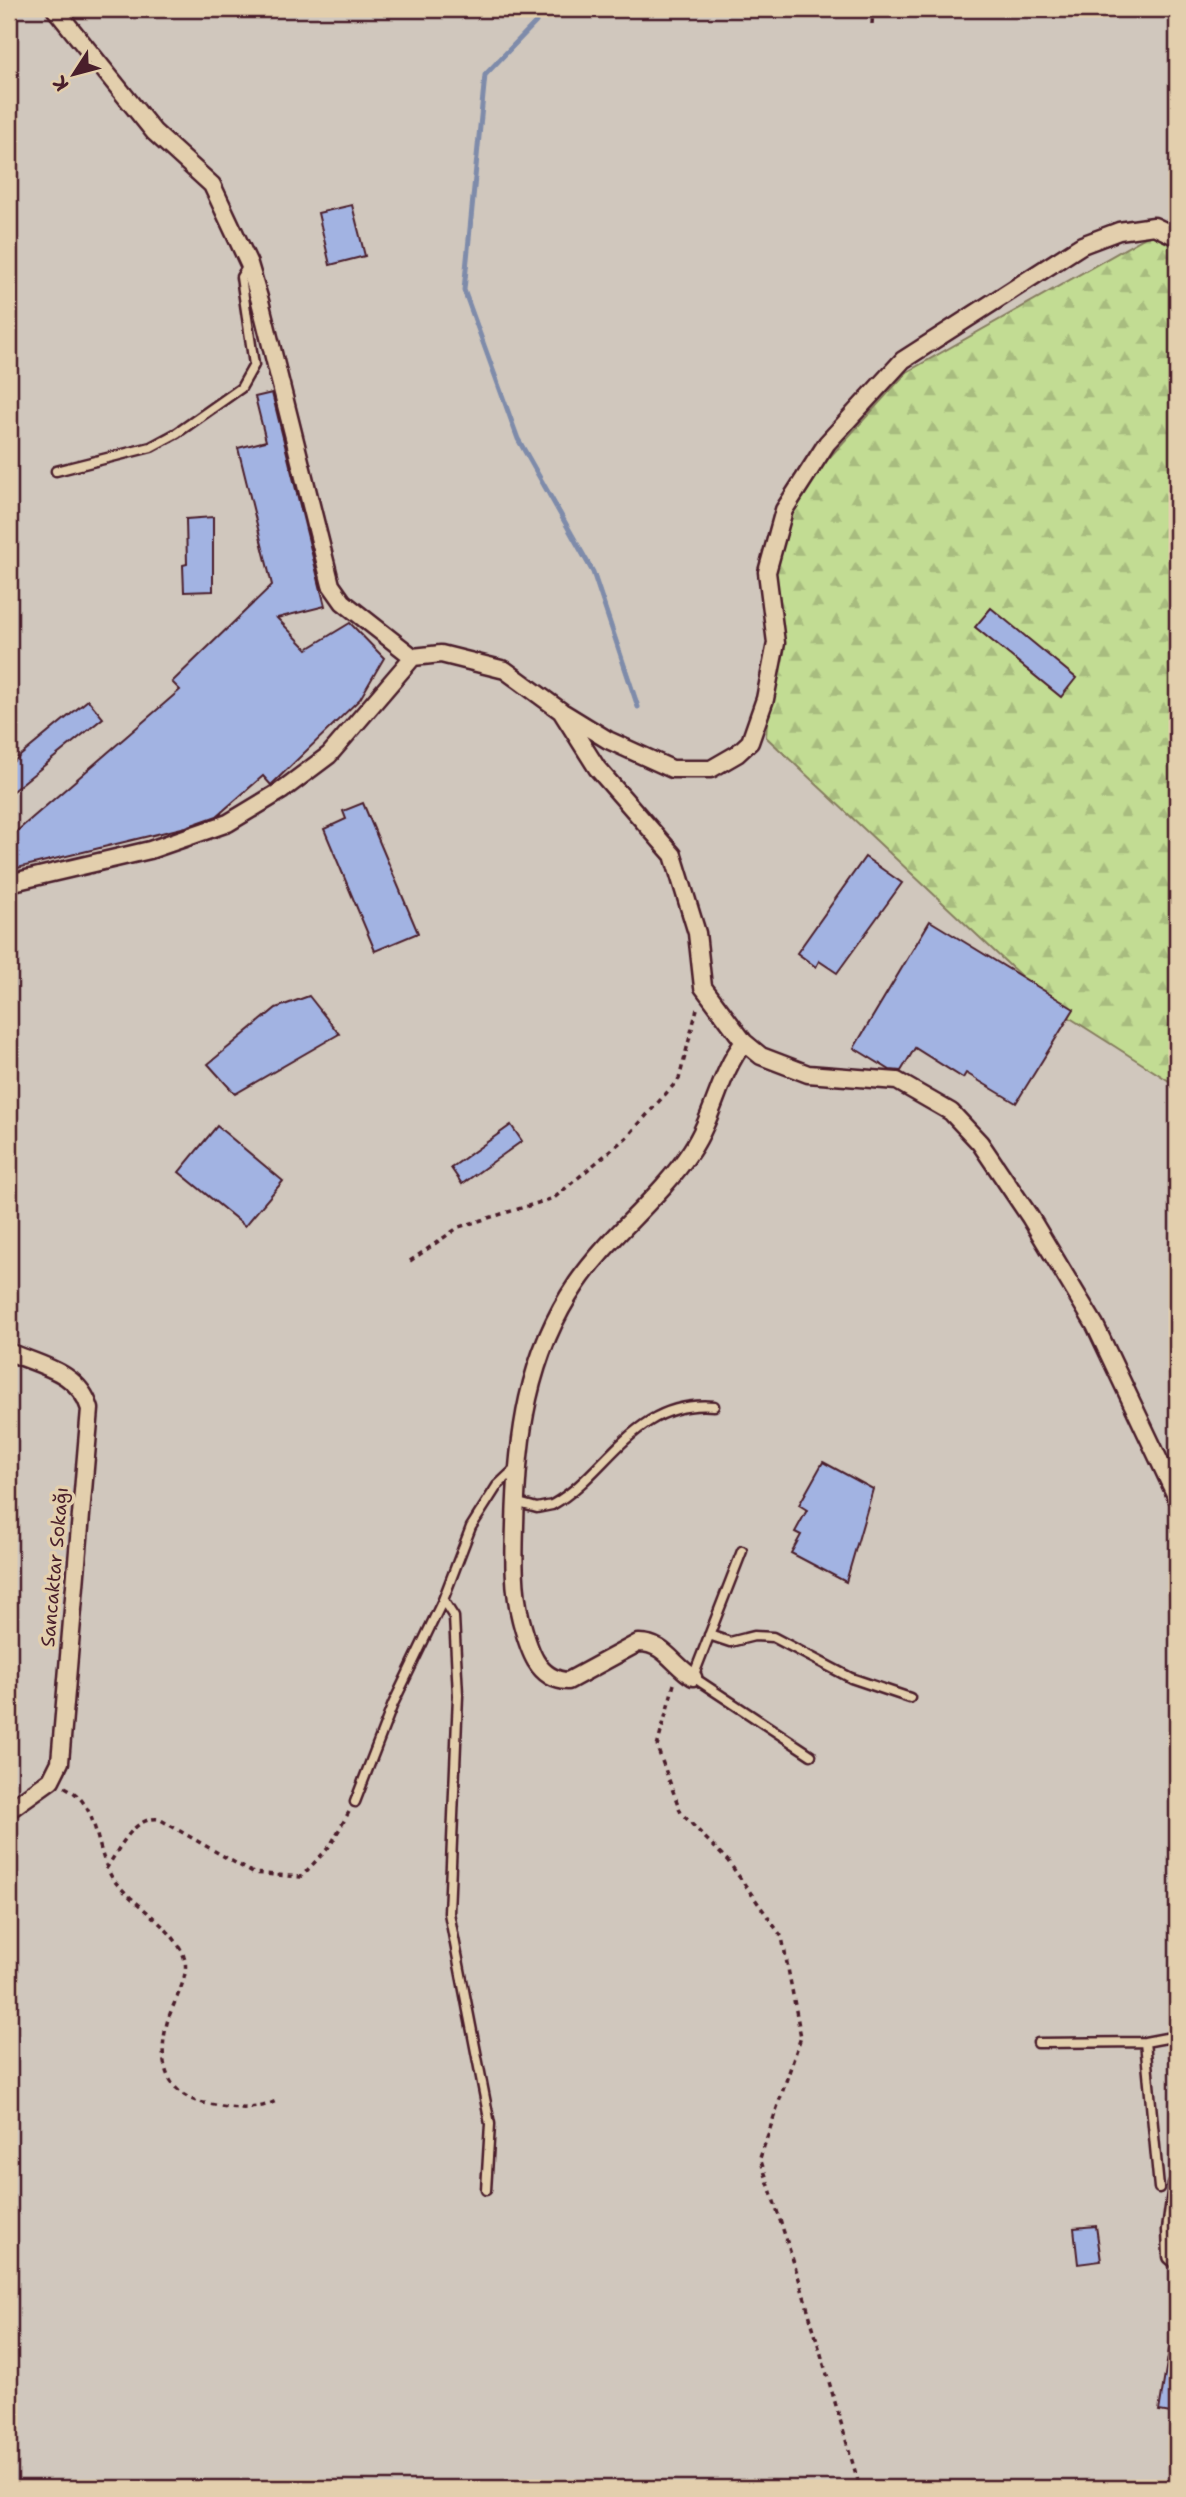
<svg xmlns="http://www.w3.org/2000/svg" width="1186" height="2497" viewBox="0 0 1186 2497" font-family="'Shantell Sans',sans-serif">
<defs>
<pattern id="forest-firs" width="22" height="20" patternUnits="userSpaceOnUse" patternTransform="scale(1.75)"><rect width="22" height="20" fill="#c2dc93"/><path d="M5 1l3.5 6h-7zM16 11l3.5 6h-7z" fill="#a8bc7f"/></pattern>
</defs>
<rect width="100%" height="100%" fill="#d0c7bd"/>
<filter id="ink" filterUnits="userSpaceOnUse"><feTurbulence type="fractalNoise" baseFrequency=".0143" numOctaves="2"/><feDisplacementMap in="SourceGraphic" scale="14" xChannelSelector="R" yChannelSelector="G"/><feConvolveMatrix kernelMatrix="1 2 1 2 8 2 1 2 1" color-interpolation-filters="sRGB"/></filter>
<g filter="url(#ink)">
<path fill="url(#forest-firs)" stroke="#867e5f" stroke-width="2" d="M1158,230L1177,245V1086L1056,1009L766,737L779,513L907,372Z"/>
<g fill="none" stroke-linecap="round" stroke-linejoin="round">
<path stroke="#7e8baa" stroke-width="5" d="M530,9L536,22L485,75L464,290L518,439L593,572L638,707"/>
</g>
<path fill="#a2b3e2" stroke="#4a1f2b" stroke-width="2" d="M352,205L365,256L330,265L318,213Z
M272,393L325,606L277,618L307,649L350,623L384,658L360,699L271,785L263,776L217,816L186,827L9,870V838L180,690L172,682L272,585L238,448L266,441L255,397Z
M213,517V591L184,592L183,565L187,564L186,519Z
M991,608L1076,678L1061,697L975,627Z
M88,700L103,718L9,794V765Z
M363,803L418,933L375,951L324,829L346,819L343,811Z
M865,857L902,883L837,973L819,961L816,967L797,953Z
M930,921L1074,1009L1016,1103L966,1073L963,1078L915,1048L901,1071L890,1070L854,1048Z
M309,996L339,1034L235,1094L208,1064L276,1008Z
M511,1125L522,1141L462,1184L451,1168Z
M217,1126L283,1181L245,1226L179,1172Z
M823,1462L873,1489L846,1582L791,1553L801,1535L795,1532L807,1510L799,1505Z
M1096,2226L1101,2261L1078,2264L1074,2228Z
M1169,2350L1177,2351V2414L1159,2411Z"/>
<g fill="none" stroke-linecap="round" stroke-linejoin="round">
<g stroke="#4a1f2b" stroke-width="13">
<path id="service" d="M56,471L151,447L177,433L241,388L254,365L241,277L249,264
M515,1502L537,1508L552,1505C608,1474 633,1399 714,1406
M742,1551L693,1677L811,1755
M443,1600L454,1617L458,1695L449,1913L490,2124L486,2190
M709,1635L730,1642L754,1636L773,1637L851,1678L910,1698
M355,1802L393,1704L443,1600L471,1527L497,1486L516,1468
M1145,2042L1159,2188
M1038,2043L1145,2042L1177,2036"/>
</g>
<g stroke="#4a1f2b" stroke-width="21">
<path id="minor" d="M55,9L154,132L212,185L249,264L260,301L331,585L343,602L413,657
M564,713L608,740L672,769H711L737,754L750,742L765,699L776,643L767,572L784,510L827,443L903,360L1082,245L1119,231L1154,226L1177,237
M9,883L150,850L228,823L281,791L329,755L413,657L441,654L505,670L561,711L597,768L673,855L697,933L703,987L744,1042L761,1056L808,1074L897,1081L951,1112L980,1143L1030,1217L1095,1325L1177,1498
M9,1352C42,1366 79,1372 90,1409L60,1762L51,1780L9,1810
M693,1677C673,1665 664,1642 638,1643L568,1681C536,1680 528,1646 521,1620C513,1589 514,1556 515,1525C517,1438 527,1356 577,1283C610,1235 659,1199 691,1151C714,1117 719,1074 744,1042
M1177,2185L1171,2230L1172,2256L1177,2260"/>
</g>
<path stroke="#4a1f2b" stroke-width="3.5" stroke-dasharray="5 5" stroke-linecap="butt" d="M872,24L873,9
M410,1261L459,1227L554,1198L628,1136L679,1079L697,1009
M674,1684L657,1747L681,1813L728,1861L782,1937L801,2037L760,2158L799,2279L860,2488
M65,1787C100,1804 94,1850 113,1879C132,1904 175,1928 184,1957C191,1977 172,2003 167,2023C157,2062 165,2097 209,2104C233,2108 253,2112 276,2101
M106,1869C119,1850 133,1816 159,1819L253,1873L301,1877L330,1846L349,1812"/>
<use href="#service" stroke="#e3cfad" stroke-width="8"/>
<use href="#minor" stroke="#e3cfad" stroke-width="16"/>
</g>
</g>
<g text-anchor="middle" stroke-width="7" stroke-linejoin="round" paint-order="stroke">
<g font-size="19" fill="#4a1f2b" stroke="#e3cfad">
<text transform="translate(54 1567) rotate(-85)" y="7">Sancaktar Sokağı</text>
</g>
</g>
<rect width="1186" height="2497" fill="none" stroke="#e3cfad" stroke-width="35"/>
<rect x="18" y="18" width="1151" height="2462" fill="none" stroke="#4a1f2b" stroke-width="2.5" filter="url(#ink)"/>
<g transform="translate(74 74) rotate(234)" stroke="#e3cfad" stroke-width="5" paint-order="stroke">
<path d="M0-5L12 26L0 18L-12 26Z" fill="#4a1f2b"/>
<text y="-10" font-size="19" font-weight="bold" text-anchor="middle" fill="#4a1f2b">K</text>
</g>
</svg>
